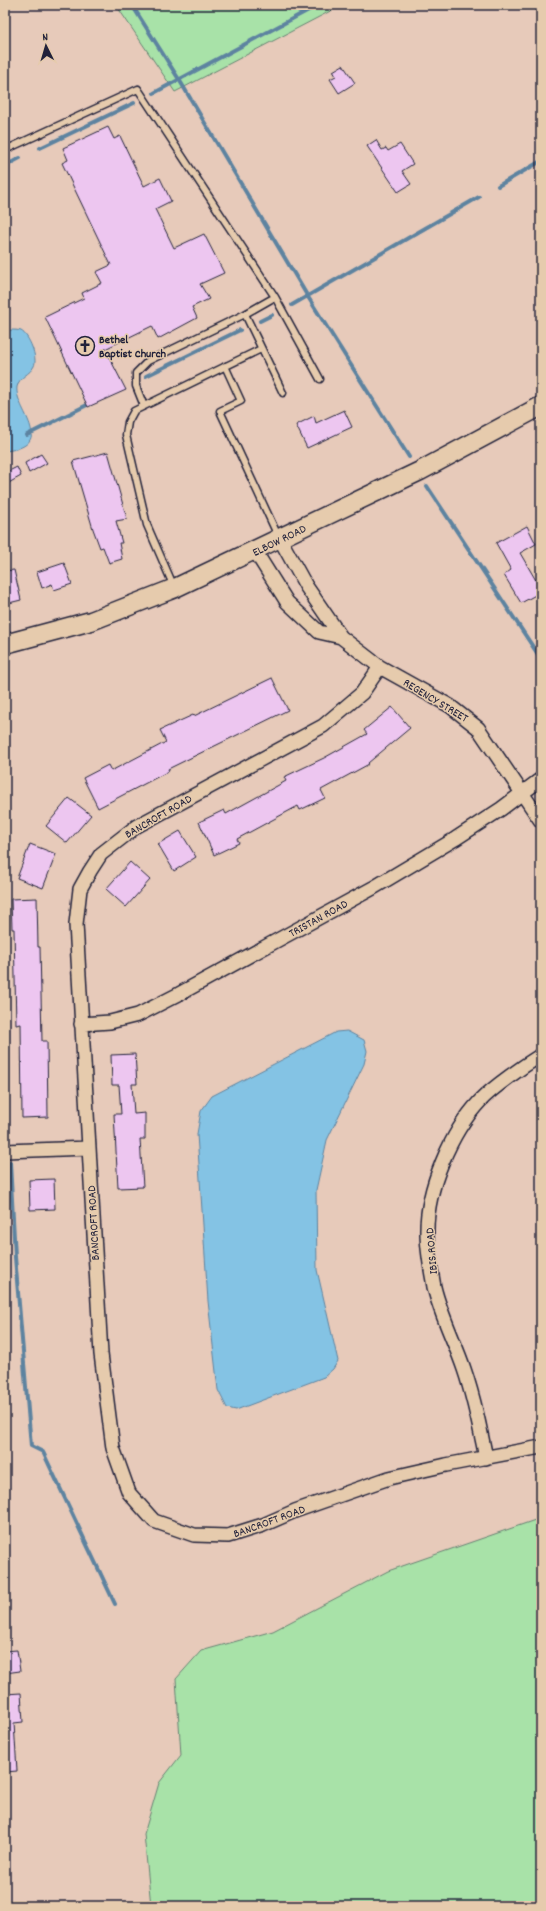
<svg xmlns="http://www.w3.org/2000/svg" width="546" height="1911" viewBox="0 0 546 1911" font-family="Dekko,sans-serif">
<rect width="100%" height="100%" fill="#e7caba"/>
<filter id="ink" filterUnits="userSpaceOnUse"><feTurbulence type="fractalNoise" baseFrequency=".025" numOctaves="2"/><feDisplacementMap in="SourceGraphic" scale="8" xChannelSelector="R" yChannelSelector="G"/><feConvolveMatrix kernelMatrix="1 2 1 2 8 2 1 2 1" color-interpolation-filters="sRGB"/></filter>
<g filter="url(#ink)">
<path fill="#a8e2a8" stroke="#658272" d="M116,5H342L175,92Z
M541,1518V1906H151L144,1834L159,1783L181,1755L176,1679L201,1651L273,1631L388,1571Z"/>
<path fill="#84c3e4" stroke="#5d83a0" d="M11,330C14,330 18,330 21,331C29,335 38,358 34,366C30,375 19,376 17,387C14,409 58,444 6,451L5,333Z
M347,1031L364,1040L367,1051L364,1064L327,1140L316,1190L317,1270L338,1361L333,1369L324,1377L236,1410L227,1408L218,1390L208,1301L197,1134L201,1111L212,1096L336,1032Z"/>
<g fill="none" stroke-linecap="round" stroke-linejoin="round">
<path stroke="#5d83a0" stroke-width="4" d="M132,5L180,81L308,297L409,457
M154,93L318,5
M40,148L134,103
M5,166L20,158
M498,186L541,161
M292,305L479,197
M260,321L272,315
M146,376L240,330
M27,435L91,403
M427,486L541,659
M5,1082L8,1140
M10,1162L15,1257L31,1446L43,1452L115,1604"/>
</g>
<path fill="#edc6f0" stroke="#22223b" d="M343,65L355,83L339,93L330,79L336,76L333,71Z
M108,127L114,139L120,136L144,186L160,178L171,201L155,209L174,248L204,234L224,273L200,284L209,299L192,307L197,318L158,339L152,326L105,349L126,390L88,407L45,317L84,298L82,293L102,283L96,272L111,265L62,163L68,160L63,148Z
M376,140L382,150L386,148L388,151L400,144L413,164L402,171L411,184L398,192L367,146Z
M344,410L352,427L307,448L296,425L314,416L316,423Z
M108,452L127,519L116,521L122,543H119L122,559L109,563L103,547L100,548L93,529L73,461Z
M41,454L47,463L29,473L25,463Z
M17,467L21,476L5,485V473Z
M527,526L536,544L520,553L541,589V592L521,603L504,575L511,570L496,543Z
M64,563L72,584L54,590L52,584L42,588L37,572Z
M14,570L21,600L5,604V571Z
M272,678L288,710L168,769L169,771L98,808L83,778L108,765L111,771L166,742L160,730L193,715L194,716Z
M392,707L410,728L368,763L369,764L321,790L325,798L300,810L298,806L237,839L239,843L214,855L199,822L224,810L226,814L286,781L284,777L324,758L367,734L364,730Z
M69,798L91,815L67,843L46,826Z
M180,831L196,857L174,871L158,844Z
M30,844L56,854L43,888L17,878Z
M130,862L150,880L126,907L106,889Z
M37,898L38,947H40L42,1041H47L48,1117L22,1118L21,1024L16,1025L14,929H12L11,899Z
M135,1054L137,1084H132L134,1114L145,1113V1139H140L143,1187L118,1188L114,1114H121L119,1085H112L111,1055Z
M54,1179L55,1209L30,1210L29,1180Z
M17,1650L20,1671L5,1673V1651Z
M21,1693L23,1722L14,1723L17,1771L5,1772V1694Z"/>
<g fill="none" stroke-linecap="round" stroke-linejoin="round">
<g stroke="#22223b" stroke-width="9">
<path id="lane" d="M5,150L138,89L275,297L320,379
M245,314L283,393
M225,366L241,401L220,411L278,536
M144,406L136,386V373L148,361L245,314L275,297
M174,587L147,525L126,435L128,422L134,411L261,349"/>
</g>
<g stroke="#22223b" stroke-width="16">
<path id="street" d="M280,539L306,586L341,637L380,667L450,706L478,728L541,821
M255,551L287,602L319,632L341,637
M380,667L362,693L323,726L137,826L101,854L90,871L80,889L76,924L101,1354L113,1448L129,1493L154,1521L194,1535L228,1536L263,1525L295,1511L389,1478L446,1465L541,1447
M81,1024L110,1022L138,1015L179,994L373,888L455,839L501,809L541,779
M5,1151L89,1148
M486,1458C480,1428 474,1398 464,1369C455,1342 441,1316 434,1287C431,1269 427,1251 427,1233C426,1189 451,1132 480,1101C493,1087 525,1065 541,1055"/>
</g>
<g stroke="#22223b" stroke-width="21">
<path id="secondary" d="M5,644L91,621L175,588L420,471L541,406"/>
</g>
<use href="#lane" stroke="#e6cbad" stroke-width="6"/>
<use href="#street" stroke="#e6cbad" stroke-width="13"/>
<use href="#secondary" stroke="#e6cbad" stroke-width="18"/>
</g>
</g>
<defs>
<g id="church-ring" transform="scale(1)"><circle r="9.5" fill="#e6cbad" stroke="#22223b" stroke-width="1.5"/><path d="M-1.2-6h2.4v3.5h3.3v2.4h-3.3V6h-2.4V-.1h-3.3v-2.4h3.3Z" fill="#22223b"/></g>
</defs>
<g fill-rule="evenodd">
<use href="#church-ring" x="85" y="346"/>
</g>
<g text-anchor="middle" stroke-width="3" stroke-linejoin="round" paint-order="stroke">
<g font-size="12" font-weight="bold" fill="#22223b" stroke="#e6cbad" text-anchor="start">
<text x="99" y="343">Bethel<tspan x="99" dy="14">Baptist Church</tspan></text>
</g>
<g font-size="12" fill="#22223b" stroke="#e6cbad">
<text transform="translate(279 540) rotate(-26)" y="4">ELBOW ROAD</text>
<text transform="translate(436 700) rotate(31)" y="4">REGENCY STREET</text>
<text transform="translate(158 816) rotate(-30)" y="4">BANCROFT ROAD</text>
<text transform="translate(318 918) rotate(-29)" y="4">TRISTAN ROAD</text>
<text transform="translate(93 1223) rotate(-93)" y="4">BANCROFT ROAD</text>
<text transform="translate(431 1251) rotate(-95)" y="4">IBIS ROAD</text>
<text transform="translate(269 1521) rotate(-20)" y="4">BANCROFT ROAD</text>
</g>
</g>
<rect width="546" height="1911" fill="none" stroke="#e6cbad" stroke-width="20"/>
<rect x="10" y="10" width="526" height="1891" fill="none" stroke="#22223b" stroke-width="1.5" filter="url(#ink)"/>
<g transform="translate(46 46) rotate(355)" stroke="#e6cbad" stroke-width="3" paint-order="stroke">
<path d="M0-3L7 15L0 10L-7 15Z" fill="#22223b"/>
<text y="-6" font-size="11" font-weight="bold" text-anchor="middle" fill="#22223b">N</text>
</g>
</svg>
